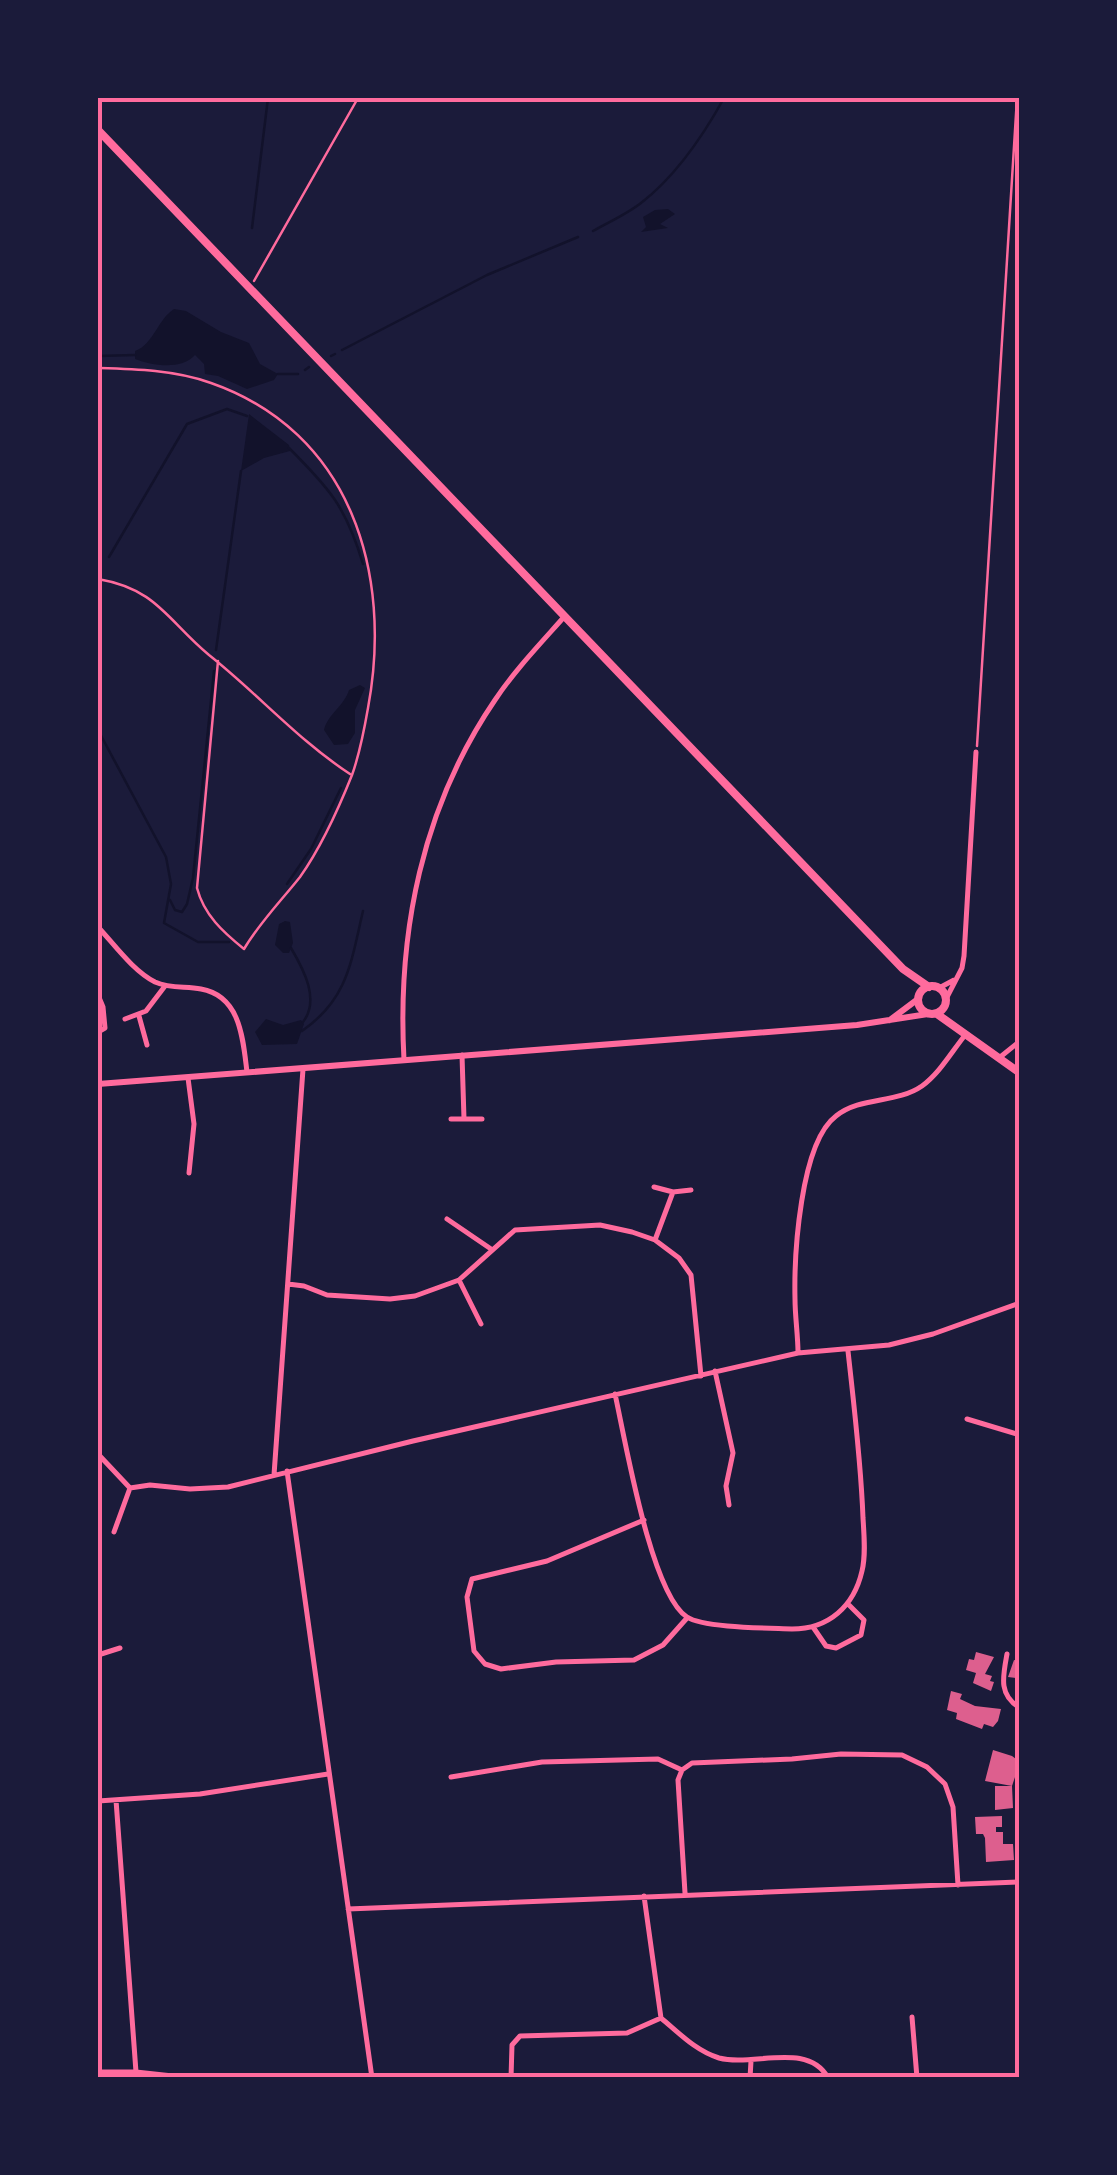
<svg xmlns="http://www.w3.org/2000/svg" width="1117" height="2175" viewBox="0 0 1117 2175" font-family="Bitter,serif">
<rect width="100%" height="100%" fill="#1b1b3a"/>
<path fill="#12122b" d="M668,209L675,214L660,224L668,228L641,232L646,227L643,217L655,210Z
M174,309L186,311L221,332L249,343L260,364L278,374L274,380L247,389L218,376L205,374L204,364L195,355C182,370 153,366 135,359V351C154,344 157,320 174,309Z
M249,414L289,445L290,451L264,458L241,471Z
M360,685L365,688L355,710V733L348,744L334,745L324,730C328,714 344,706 349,690Z
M285,921L290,922L293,943L289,953H283L275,945L279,924Z
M266,1019L283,1025L301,1020L304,1024L297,1044L262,1045L255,1032Z"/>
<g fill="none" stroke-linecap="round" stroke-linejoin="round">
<path stroke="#12122b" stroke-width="2.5" d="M252,228L268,98
M593,231C609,222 627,214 641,203C676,176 703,136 724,98
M342,350L487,275L578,237
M98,356L135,355
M331,356L335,354
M305,370L309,367
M278,374H298
M289,448C330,489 346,507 363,564
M109,557L187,424L227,409L247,416
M216,650L241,471
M98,730L166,857L171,884L164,923L198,942H229
M287,884L311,849L341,788
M170,900L175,910L182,912L187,904L193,878L214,671
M291,948C304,970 320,1000 303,1022
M302,1031C348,999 351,962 363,911"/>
</g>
<path fill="#dd5f8e" d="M976,1652L994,1657L985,1674L992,1676L990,1681L994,1682L991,1691L973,1683L976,1673L966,1670L969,1659L974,1660Z
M1014,1660L1020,1661V1675L1016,1678L1008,1677Z
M951,1691L962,1694L960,1699L975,1706L1001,1709L998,1721L993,1727L984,1724L982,1729L956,1719L957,1713L947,1710Z
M993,1750L1012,1756L1020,1762L1012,1786L985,1781Z
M995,1786H1012L1013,1808L995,1810Z
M1002,1816V1827H996V1832H1003V1844H1013L1014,1860L986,1862L985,1838L983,1834H976L975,1817Z"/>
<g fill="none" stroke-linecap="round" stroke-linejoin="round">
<path stroke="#ff6b9d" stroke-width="2.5" d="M254,281L358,98
M98,368C134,369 175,370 211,383C351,432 393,573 368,708C364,731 360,753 352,775C338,810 322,846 300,877C281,901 260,922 244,949C223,932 204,915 197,888L218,661
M98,579C157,589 167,620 209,655C257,693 298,740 350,774
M977,746L1017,98"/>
<path stroke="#ff6b9d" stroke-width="5" d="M98,927C114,944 133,971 155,982C171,989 185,986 201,989C241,996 243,1040 247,1072
M939,988L954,980
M98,995L103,1007L105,1028L98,1032
M946,999L962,968L964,956L976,752
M139,1016L147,1045
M125,1019L146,1011L165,986
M462,1055L464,1119
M999,1058L1020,1041
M404,1060C397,933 422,807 495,700C515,670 540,644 564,617
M188,1078L194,1124L189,1173
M451,1119H482
M654,1187L673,1192L691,1190
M447,1219L491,1249
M655,1240L673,1192
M460,1282L481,1324
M288,1284L304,1286L327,1295L390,1299L415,1296L459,1280L515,1230L600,1225L632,1232L655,1240L679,1258L691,1275L701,1376
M798,1353C798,1335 795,1317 795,1299C794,1256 800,1143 836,1116C861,1096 896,1104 922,1086C940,1073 952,1051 966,1034
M715,1371L733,1453L726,1486L729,1505
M615,1394C625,1439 651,1594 687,1617C703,1628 771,1628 792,1629C829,1629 854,1606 862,1571C866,1555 864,1535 863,1518C861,1462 854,1406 848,1351
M967,1419L1020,1435
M98,1454L130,1488L150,1485L190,1489L228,1487L413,1441L798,1353L889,1345L933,1334L1020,1303
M287,1471L372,2078
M274,1475L303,1069
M644,1520L547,1561L472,1579L467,1597L474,1651L485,1664L501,1669L556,1662L634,1660L663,1645L687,1618
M114,1532L130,1488
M813,1627L826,1646L836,1648L861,1635L864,1620L849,1605
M1007,1654C1003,1676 998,1695 1020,1708
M98,1655L120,1648
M451,1777L542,1762L658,1759L682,1770
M116,1800L136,2072
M98,1801L200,1794L328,1774
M685,1893L678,1780L682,1770L692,1763L792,1759L841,1754L902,1755L927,1767L945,1784L953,1807L958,1885
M644,1896L661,2018C679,2033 696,2051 719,2058C753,2067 808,2041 828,2078
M348,1909C572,1899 796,1892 1020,1882
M912,2017L917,2078
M98,2072H136L191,2078
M511,2078L512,2045L520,2036L627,2033L661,2018
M750,2078L751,2061"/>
<path stroke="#ff6b9d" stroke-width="6" d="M890,1020L918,999
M98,1084L857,1025L928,1014"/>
<path stroke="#ff6b9d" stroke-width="8" d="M98,130L903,969L929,987
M918 1000a14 14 0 1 1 28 0a14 14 0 1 1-28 0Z
M937,1014L1020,1073"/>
</g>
<rect width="1117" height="2175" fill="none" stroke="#1b1b3a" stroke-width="200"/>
<rect x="100" y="100" width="917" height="1975" fill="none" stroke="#ff6b9d" stroke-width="4"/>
</svg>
